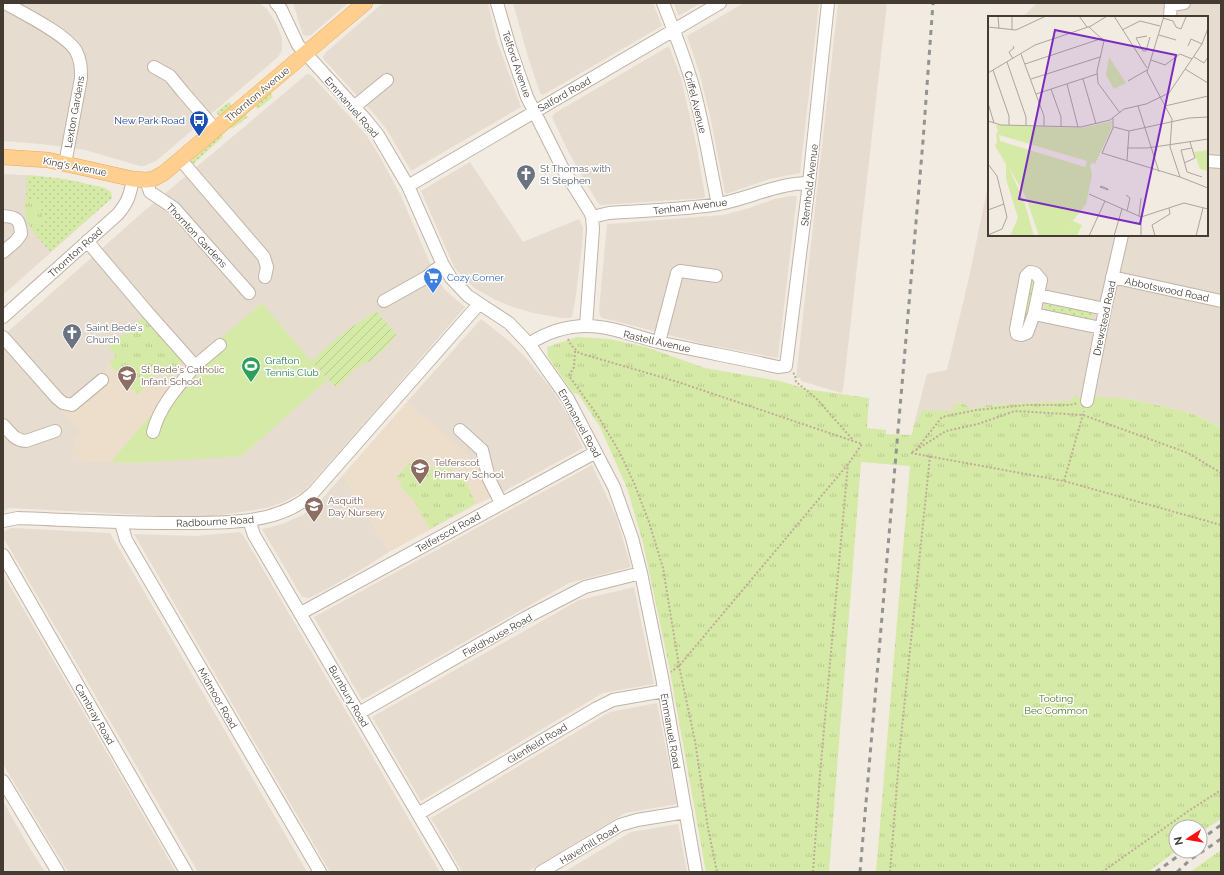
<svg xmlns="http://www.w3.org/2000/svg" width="1224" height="875" viewBox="0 0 1224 875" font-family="Raleway,sans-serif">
<defs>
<pattern id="grass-dots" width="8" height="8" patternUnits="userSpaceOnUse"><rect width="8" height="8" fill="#d6eaa8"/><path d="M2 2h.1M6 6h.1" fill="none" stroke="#b9ca91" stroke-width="1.8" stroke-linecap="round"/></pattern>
<pattern id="park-tufts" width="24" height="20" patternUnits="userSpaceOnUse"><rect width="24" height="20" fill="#d6eaa8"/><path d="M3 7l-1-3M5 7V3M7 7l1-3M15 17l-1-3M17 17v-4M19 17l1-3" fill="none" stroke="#b9ca91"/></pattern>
<pattern id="garden-furrows" width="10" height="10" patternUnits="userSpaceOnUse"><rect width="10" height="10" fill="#d6eaa8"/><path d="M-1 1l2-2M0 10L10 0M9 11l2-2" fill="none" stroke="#b9ca91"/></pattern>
</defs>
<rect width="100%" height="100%" fill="#f2ebe2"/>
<path fill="#e7dcd0" d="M3,3H259L267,9L276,23L282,37V51L278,57L156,161L144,166H140L85,150L42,144L3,141Z
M293,3H348L311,35L307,36L303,35L302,32Z
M383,3H488L496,38L521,107L411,171L387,130L375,115L324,60L323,57L325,53Z
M513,3H653L662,26L543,95L540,93L528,57Z
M674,3H701L680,15H678Z
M744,3H819L800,173L770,179L726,194L725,193L710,115L699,72L687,36Z
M838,3H887L843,390L841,393L801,381L800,378H796Z
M1037,3H1221V427L1193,414L1166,407L1124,398L1087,401L1072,399L1068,401L987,405L970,409L963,403L954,404V411L913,428L927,374L947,370L970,273L989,180V235H1207V17H1022Z
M669,46L681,78L697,148L705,196L704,198L601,205L598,203L586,183L569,153L552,117L555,113Z
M307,74L311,75L352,119L367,136L379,155L400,194L436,277L444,289L465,307L356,433L305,490L284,502L266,508L249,511L214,516L185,517L9,508L3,511V336L143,212Z
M470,162L523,242L579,219L583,228L582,245L576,295L572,317L570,318H562L533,313L513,307L494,299L476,289L465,280L454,267L421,191Z
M3,174L39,176L75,181L109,190L112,198L3,295Z
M790,196H797L778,358L704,344L615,321L602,318L600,316L599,310L607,224L723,215L746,209L775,199Z
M481,319L510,342L526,358L550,387L573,423L575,432L583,448L497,495L407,402Z
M592,465L616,516L631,567L569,583L362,700L314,617Z
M343,475L389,552L362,569L327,589L309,598L302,597L262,529L282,524L303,515L321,500Z
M11,528L110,533L307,872H198L3,537V532Z
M240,532L243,535L440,872H330L134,534L195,536Z
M3,574L34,627L176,872H68L3,764Z
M634,587L654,684L603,693L421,801L372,717L579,600Z
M657,703L677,804L625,813L527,872H462L431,818L610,712Z
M3,801L29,847L45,872H3Z
M678,824L687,872H564L631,832Z"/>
<path fill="#eddecb" d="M3,336L64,399L70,400L76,398L103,374L109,363L116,355L109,347L192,363L176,385L111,462L72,461L74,439L81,432L3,350Z
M407,402L480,465L497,495L477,504L389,552L343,475Z"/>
<path fill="url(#grass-dots)" d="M270,92L273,97L258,109L255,106Z
M229,102L232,106L219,116L216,112Z
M245,114L248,117L232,129L230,127Z
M222,134L223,137L192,165L190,162Z
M27,175L65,179L105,188L111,192L112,198L50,252L31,229L25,214Z
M1030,281L1035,283L1026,325L1020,321Z
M1045,304L1090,312L1093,313L1090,321L1045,313L1044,308Z"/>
<path fill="url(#park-tufts)" d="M39,199L44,221L31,229L25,214V200Z
M148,313L186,356L171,379L159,369L138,395L109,363L116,355L109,347Z
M577,337L609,339L646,347L705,368L780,381L806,389L869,398L867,428L886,430V434L912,435L913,428L923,410L954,411V404L963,403L971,409L987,405L1068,401L1076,396L1087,401L1096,397L1124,398L1166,407L1193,414L1221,427V819L1200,833V827H1176V851L1148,872H876L910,466L861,462L829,872H706L669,666L643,543L627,488L600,427L578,394L573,393L548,357L547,347Z
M414,458L419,463L422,460L434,470L441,463L447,466L469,485L468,487L476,503L430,529L412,498L400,487L402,484L396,478Z
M1221,850V872H1190Z"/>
<path fill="url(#garden-furrows)" d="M376,311L397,335L383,350L370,361L356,368L336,388L311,361L343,333Z"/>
<path fill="#d6eaa8" d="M262,303L327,380L242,456L135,463L111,462L176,385L189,366Z"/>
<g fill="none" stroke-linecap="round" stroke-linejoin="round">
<g stroke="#c1b4a7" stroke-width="14">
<path id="minor" d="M5,3C23,13 67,35 76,51C81,60 81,69 81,78L65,164
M276,3L281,9L298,45L366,120L378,135L408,186L443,265L451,278L468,296L509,323L529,344L568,399L614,487L632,538L641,573L662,677L696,872
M497,3L510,48L527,97L563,169L590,212L592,217L593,229L586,326
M663,3C674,31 686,60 694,90C704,127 710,166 718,204
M1171,5L1184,3
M1170,17L1171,3
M154,67L170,76L183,92L215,129
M354,107L387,80
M180,159L264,257L267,267L265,277
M1207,161L1221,162
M146,180L150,192L174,208L249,293
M408,186L720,3
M3,216C17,217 20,219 21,234L16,241L3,252
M592,217L609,213C645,210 683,210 719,204C750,198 778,183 809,183
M87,241L148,313L195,366C179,385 159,407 153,432
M1030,272L1035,273L1041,280L1034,314L1027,333L1021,335L1017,334L1016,329L1026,276Z
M1112,277L1221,301
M1038,295L1105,309
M384,301L427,277L435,270L443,265
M1034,314L1101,328
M3,317L118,214C128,202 130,195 133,179
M3,337L57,398L63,403L72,405L102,380
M659,342L677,273L680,271L716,276
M529,344C547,332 565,326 587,326C610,326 635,336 658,342C698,351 738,358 778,367L786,366L809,183L828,3
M195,366L220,345
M1087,401L1105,309L1122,235
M3,425C10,432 15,441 26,441L55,431
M460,430L482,450L489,479L501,503
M249,520L254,535L452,872
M3,521L18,518C74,520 129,524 185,523C212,523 240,523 266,517C283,513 299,506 312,494L479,304
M121,523L126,540L320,872
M3,555L186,872
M301,613L596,452
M359,713L525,618L585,587L641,573
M3,781L58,872
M418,814L597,708L613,700L664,691
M541,872L620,825L637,820L686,812"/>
</g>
<g stroke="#eba958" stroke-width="16">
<path id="major" d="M3,157L48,160L133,179L146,180L153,179L164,173L365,3"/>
</g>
<path stroke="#c1ab95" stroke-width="2" stroke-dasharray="2 2" stroke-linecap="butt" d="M568,339L571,345L579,353L678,382L862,444L849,463L679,666L671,672
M575,351L574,367L569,376L598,416L620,453L634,483L649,522L663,568L679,666L695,741L708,828L717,872
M793,373L795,375L796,382L816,398L853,440
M916,450L946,431L978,424L1015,411L1083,415L1188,453L1221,473
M912,452L916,450L942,417L976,410L1027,405H1070L1078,403
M911,453L1064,481L1221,525
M1064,481L1084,411
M813,872L820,774L848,463
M890,872L900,747L930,456
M1102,872L1187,812L1221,790"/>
<use href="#minor" stroke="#fff" stroke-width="12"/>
<use href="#major" stroke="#ffcf8f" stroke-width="15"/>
<path stroke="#939393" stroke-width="3" stroke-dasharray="5 5" stroke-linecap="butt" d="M1200,840L1221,825
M860,872L923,141L933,3
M1156,872L1185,851
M1177,872L1191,859L1221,839"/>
</g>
<defs>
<g id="bus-pin" transform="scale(1)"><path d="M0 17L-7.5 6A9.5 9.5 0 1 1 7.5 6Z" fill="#1a4fb4" stroke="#fff"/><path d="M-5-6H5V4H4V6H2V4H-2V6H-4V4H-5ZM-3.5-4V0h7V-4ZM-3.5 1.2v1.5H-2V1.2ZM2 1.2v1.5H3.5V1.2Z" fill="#fff"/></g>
<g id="church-pin" transform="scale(1)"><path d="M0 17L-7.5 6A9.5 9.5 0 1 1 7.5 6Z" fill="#6b7280" stroke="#fff"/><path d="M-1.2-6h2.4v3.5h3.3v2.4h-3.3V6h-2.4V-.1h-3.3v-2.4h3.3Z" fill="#fff"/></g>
<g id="supermarket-pin" transform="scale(1)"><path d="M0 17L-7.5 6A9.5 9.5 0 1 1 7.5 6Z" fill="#3f7fe0" stroke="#fff"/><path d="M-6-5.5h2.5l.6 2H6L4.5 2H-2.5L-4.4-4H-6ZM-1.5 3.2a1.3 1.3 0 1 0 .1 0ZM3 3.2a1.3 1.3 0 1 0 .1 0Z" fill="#fff"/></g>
<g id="stadium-pin" transform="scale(1)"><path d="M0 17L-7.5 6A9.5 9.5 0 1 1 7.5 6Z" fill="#2e9e5b" stroke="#fff"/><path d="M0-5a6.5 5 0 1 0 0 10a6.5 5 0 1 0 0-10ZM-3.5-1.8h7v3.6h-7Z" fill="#fff"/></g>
<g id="school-pin" transform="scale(1)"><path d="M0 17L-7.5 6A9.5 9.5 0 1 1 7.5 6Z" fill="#8d6e63" stroke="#fff"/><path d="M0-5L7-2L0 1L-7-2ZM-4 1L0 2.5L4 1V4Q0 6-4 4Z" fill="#fff"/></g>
</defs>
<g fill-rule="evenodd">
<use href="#bus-pin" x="199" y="120"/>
<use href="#church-pin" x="526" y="174"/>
<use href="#supermarket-pin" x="433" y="277"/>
<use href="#church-pin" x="72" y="333"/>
<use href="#stadium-pin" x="251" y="366"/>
<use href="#school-pin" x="127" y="375"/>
<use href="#school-pin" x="420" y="468"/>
<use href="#school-pin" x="314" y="506"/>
</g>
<g text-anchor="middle" stroke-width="3" stroke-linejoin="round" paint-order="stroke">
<g font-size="10" fill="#443b32" stroke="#fff">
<text transform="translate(517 64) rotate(71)" y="4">Telford Avenue</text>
<text transform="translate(257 94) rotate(-40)" y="4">Thornton Avenue</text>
<text transform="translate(564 94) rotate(-30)" y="4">Salford Road</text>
<text transform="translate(696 102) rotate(76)" y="4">Criffel Avenue</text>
<text transform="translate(352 107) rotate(49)" y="4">Emmanuel Road</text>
<text transform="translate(74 112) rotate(-80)" y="4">Lexton Gardens</text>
<text transform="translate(75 166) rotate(11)" y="4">King's Avenue</text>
<text transform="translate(809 185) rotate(-83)" y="4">Sternhold Avenue</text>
<text transform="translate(690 206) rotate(-7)" y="4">Tenham Avenue</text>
<text transform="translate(197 235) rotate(47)" y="4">Thornton Gardens</text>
<text transform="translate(75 252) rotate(-42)" y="4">Thornton Road</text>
<text transform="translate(1167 289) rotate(12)" y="4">Abbotswood Road</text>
<text transform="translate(1104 318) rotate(-78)" y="4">Drewstead Road</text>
<text transform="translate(657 341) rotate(13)" y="4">Rastell Avenue</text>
<text transform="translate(580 423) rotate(61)" y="4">Emmanuel Road</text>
<text transform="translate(215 521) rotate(-3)" y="4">Radbourne Road</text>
<text transform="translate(448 532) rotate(-29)" y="4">Telferscot Road</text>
<text transform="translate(497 635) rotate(-29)" y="4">Fieldhouse Road</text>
<text transform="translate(349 696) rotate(60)" y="4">Burnbury Road</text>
<text transform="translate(218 698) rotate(60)" y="4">Midmoor Road</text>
<text transform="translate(95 714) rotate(60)" y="4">Cambray Road</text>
<text transform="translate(671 731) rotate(80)" y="4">Emmanuel Road</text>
<text transform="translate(537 743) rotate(-31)" y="4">Glenfield Road</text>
<text transform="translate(589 844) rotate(-31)" y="4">Haverhill Road</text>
</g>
<g font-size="10" fill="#164399" stroke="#fff" text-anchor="end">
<text x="185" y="124">New Park Road</text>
</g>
<g font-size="10" fill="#5b616d" stroke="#fff" text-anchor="start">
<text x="540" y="172">St Thomas with<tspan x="540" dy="12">St Stephen</tspan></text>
<text x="86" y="331">Saint Bede's<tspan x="86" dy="12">Church</tspan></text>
</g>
<g font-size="10" fill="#366cbe" stroke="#fff" text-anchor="start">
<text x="447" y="281">Cozy Corner</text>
</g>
<g font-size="10" fill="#27864d" stroke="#fff" text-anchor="start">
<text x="265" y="364">Grafton<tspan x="265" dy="12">Tennis Club</tspan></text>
</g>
<g font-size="10" fill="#785e54" stroke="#fff" text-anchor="start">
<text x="141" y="373">St Bede's Catholic<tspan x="141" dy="12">Infant School</tspan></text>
<text x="434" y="466">Telferscot<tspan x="434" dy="12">Primary School</tspan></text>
<text x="328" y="504">Asquith<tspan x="328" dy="12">Day Nursery</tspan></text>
</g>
<g font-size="10" fill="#507923" stroke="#fff">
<text x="1056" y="702">Tooting<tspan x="1056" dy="12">Bec Common</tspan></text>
</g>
</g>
<g transform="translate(988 16)">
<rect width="220" height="220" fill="#f2ebe2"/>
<path d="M85,205L94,209L89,220H66Z" fill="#d6eaa8"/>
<path d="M124,105L123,114L107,148L104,147L102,149L104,159L98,188L85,205L66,220H51L37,179L21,152L37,188L46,220H22L30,202L18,163V148L7,130L9,126L8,117L10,116L8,109L94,112ZM11,119L99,145L97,151L12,125Z" fill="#d6eaa8" fill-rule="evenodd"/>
<path d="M121,41L138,67L126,73L118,59ZM220,134V155L212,153L206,136ZM32,137L41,140L37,155L27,152Z" fill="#d6eaa8"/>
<path fill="none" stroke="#aca59c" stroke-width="1" d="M10,0L11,13M91,0L99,11M126,0L159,52M176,0L159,56L184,103L182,131L192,161L220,172M175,2L185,5L188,11L193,13L198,1M0,11L28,14L58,0M101,11L116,25L109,55L110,67L132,97M24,14V0M134,14L152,5L172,10M171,19L188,24M159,20L148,22L155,35H158L162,21M25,30L26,32L21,36L25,43M200,30L203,23L214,28M33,38L56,100V110M206,41L216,47L220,41M163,44L177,49L192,38L204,43M19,46L38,101V110M37,48L115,22M197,53L220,67M5,54L21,100V109M0,57L47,29L103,10L119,0M43,63L112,41M95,63L108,108M140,65L159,54M79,68L90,111M63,73L73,101V110M48,78L109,58M0,87L6,107M150,90L171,156M177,90L220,80M125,102V112L114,137L192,161M0,105L13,109L93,111L122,104L136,93L158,88L181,77L214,28L220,12M126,111L141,115L201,102L220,101M139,132H159L220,123M204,132L193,134L199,156L214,161M139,145L141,115M196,147L207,142L202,126M0,148L9,160L19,201L14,213L0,219M113,170L120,173V174L112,171ZM101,178L153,201L196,187L220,193M138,179L142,182L139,195M0,194L16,188M151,200L153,182M153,201V220M101,220L117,185M126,220L134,193M167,220L164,209L182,198L181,192M208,220L215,192"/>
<path fill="#7b2cbf" fill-opacity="0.15" stroke="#7b2cbf" stroke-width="2" d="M67,14L188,39L152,208L31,183Z"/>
<rect width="220" height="220" fill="none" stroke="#443b32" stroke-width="2"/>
</g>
<rect width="1224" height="875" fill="none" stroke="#443b32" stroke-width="8"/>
<g transform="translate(1188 839) rotate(258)"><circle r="19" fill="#ffffff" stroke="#b4b1ad"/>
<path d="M0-3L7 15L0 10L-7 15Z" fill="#ff0e0d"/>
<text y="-6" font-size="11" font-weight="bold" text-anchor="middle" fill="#443b32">N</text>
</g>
</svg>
